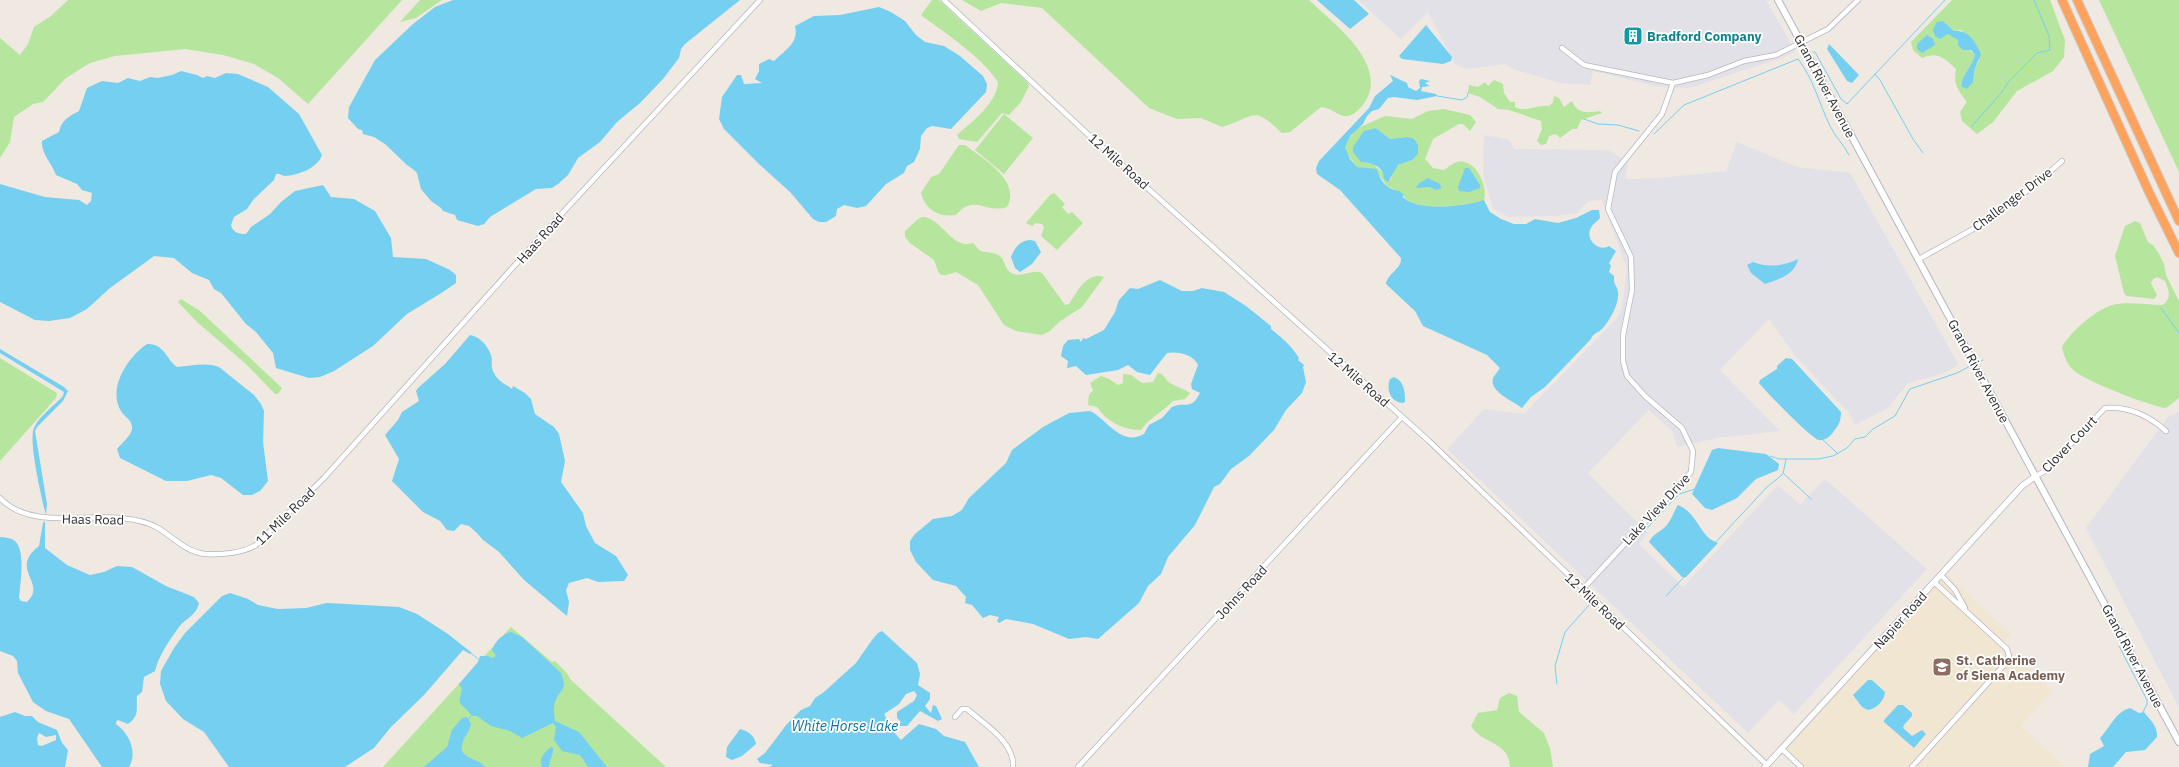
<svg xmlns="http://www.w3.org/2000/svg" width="2179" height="767" viewBox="0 0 2179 767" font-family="'IBM Plex Sans',sans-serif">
<rect width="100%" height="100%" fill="#efe9e1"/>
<path fill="#e3e1e8" d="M1358,0H1766L1795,51L1788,56L1689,88L1659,87L1593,71L1590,85L1561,83L1513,69L1505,64L1467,69L1455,64L1428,12L1401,39Z
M1484,135L1508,139L1515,149L1608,150L1628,162L1625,179L1660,178L1726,171L1737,142L1797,167L1850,173L1959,365L1941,374L1908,383L1888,408L1855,425L1849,413L1797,358L1769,319L1720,370L1780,431L1718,438L1677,447L1673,432L1649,410L1588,473L1648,533L1639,544L1683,587L1778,485L1800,505L1825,479L1927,569L1794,714L1779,700L1748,733L1447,449L1484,409L1524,414L1617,318L1622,307L1627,269L1602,200L1588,201L1577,213L1555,216L1509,217L1493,209L1483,175Z
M2179,412V708L2086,528L2168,417Z"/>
<path fill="#f0e6d1" d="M1944,572L2011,634L2003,644L2053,691L2021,726L2066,767H1802L1782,749Z"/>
<path fill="#b6e59e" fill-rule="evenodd" d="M68,0H402L308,104L278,78L254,64L223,55L185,49L115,56L90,63L66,78L43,102L33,104L14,117L10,142L0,158V38L20,55L28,44L34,27L51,16Z
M420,0H442L416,18L400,22Z
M932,0H939L1028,83L1029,86L1021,102L1009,115L1002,113L977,142L959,139L957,135C972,122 997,103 998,82C982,57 945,33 921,15Z
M962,0H1309C1334,24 1389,64 1365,102C1361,108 1354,116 1346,116C1338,116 1332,108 1321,107L1290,132L1282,133C1252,105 1257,116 1222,127L1201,118L1177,119L1149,108L1042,8L1001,3L981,11Z
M1952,0H2050L2065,40L2064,57L2053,71L2017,91L1993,122L1977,134L1962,121L1960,112L1967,102C1958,90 1953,84 1956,69C1945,59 1938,51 1922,58L1913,50L1911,42ZM1943,21L1954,31L1962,30L1979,61L1975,68L1973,82L1961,86C1963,74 1972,67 1975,55L1954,36L1948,34L1940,39Z
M2099,0H2179V172Z
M1494,80L1503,84L1504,93L1510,102H1515V107C1525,113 1538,104 1549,106L1553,102L1554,96L1559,98L1564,107L1572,101C1577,114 1588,113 1600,111L1602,113L1581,120L1577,129H1572L1560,138L1556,134L1549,136L1546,144L1541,145L1537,141L1542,129L1541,121L1509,110L1498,109L1480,97L1468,93L1469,85L1478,87L1485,82L1488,86Z
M1444,109L1470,115L1476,122L1470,131L1463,124H1459L1433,139L1425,159L1433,168L1444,170C1450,166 1456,160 1464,162C1478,164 1488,188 1484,200L1480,202C1463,205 1409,214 1402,193L1387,186L1376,171L1357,167L1346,152L1345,147L1348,139L1358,128L1385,116L1412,119L1428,111ZM1376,128L1390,139L1407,137L1412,160C1400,163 1393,166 1391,180L1373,164L1361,162L1353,147L1364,132Z
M1004,114L1033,138L1004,174L975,150Z
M959,145H965C982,158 1022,181 1007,207C986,214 974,193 956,215C940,218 925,210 921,193L931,177L939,174Z
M1054,193L1065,204L1062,207L1068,214L1072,212L1083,223L1057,250L1041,236L1044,227L1042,224L1036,223L1032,226L1026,223L1050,195Z
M922,217C942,217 951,250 973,243L980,251C986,253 997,252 1001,257C1006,263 1005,272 1014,274C1024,277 1032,269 1042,273L1065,305L1069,304C1077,292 1087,271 1104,277L1082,307L1059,322L1050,331L1042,335L1016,331L1004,325L978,285L956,272C938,278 940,276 934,260L910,243L905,237V231L917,220Z
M2135,221L2140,223L2148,242L2153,245L2159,254L2164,264L2166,275L2179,301V398L2166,408C2149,406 2092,383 2077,373C2068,367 2064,357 2062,347C2070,332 2099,306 2117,304C2131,302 2148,305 2163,305C2172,298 2169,291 2165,281L2157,277L2153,279L2151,283L2157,295L2154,299L2127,296L2124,293L2115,256L2125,226Z
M181,299L200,311L282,388L278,394H275L246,364L197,322L178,302Z
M0,358L57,393L56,398L0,461Z
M1158,373C1165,374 1165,380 1170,383C1176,387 1183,388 1190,393L1185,399L1173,401C1163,412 1150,417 1141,430C1124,430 1107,422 1097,407L1088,405L1089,395L1093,390L1090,383L1101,376L1109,379L1118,385L1123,383V374L1131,375L1142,383L1153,382Z
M511,627L552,662L555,661L566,672L571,680L666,767H383Z
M1509,693L1517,696L1519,712L1544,733L1550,748L1553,767H1510C1509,741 1483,745 1471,726L1478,713L1497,710L1500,698Z"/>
<path fill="#75cff0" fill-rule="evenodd" d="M453,0H740L685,44L681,49L679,58L663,79L640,103L617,122L600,142L578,158L568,175L558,184L552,188L536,189L490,217L484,224L478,226L457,220L455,215L443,211L441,208L431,201L421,189L417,173L414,170L407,165L385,144L374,137L363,134L362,130L358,129L348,118L349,107L375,60L413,24L435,7Z
M1317,0H1354L1369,14L1350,29Z
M879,7L891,12L905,21L916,35L925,42L944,46L960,56L983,76L987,84L986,92L951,129L932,126L927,128L921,136L920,149L914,162L907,166L904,173L886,184L866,206L857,208L844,205L837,209L836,216L826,222H819L813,219L790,192L760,165L724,129L719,119L722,97L737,75H741L744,84L762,83L755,79L759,71V64L769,59L774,61C786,49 799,43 795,26L814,16L840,15Z
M1943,21L1954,31C1969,30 1975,41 1981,54L1975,68L1973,82L1967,89L1961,86C1963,73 1972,67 1975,55L1971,50H1963L1958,45V40L1948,34L1940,39L1935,36L1933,29L1937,22Z
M1426,25L1452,57L1451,61L1443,64L1402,59L1399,56Z
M1927,35L1933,39L1935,45L1922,53L1917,49V44Z
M1829,44L1859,75L1852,83L1847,81L1827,49Z
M181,71L197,75L203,78L207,76L215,78L226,73L238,74L268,87L299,114L322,155C317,169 298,175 285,176C281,176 280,173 276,174L274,180L253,200L247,209L234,217L231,225C233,233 239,234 246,234L251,227L270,214L281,202L295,191L323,185L331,197L354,199L375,211L391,238L393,257L426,259L450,270L456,275V283L443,292L407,314L373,346L334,371L320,377L309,378L276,368L273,353L256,332L246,324L221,293L214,289L209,280L192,273L174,258L154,256L150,259L110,288L87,309L70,318L49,321L35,320L0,302V184L45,197L79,200L87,205L91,201L92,193L82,190L77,184L56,175C52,163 41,154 42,141L59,132C61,121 69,116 79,111L87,88L102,81L118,83L128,78L140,81L150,77L158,78L172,75Z
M1390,75L1407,83L1408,87L1416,91L1420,88L1419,81L1421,79L1430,81L1425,83L1430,86L1422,87L1421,91L1436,94L1437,96L1417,100L1394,97L1388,98L1379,109L1372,111L1367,116L1363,124L1350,136L1345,147L1350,159L1357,167L1377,169C1378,175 1383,185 1390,188C1393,190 1399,190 1402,193C1405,195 1401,195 1404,198C1419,212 1467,206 1484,200L1490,212L1501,219L1514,224H1526L1535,219L1558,223L1576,218L1592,210H1599L1600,218C1597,222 1592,224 1590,230C1586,241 1600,252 1609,246L1616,251L1609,263L1611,266L1609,272L1614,276C1614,282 1614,283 1617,288C1622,300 1610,320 1602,329C1598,333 1593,333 1591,339L1545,387L1531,397L1522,408C1513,401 1489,392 1493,378L1500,368L1487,355L1423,326L1415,311L1386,284C1387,274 1402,269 1401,258L1340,190L1317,174L1316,168L1319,161L1369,108L1375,96L1393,81Z
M1376,128L1390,139L1407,137L1414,139L1418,145V154L1412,160L1398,165L1388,182L1384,179C1384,166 1372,163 1361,162L1353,152V147L1364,131Z
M1465,168H1469L1480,185V188L1469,192L1459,191L1458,187Z
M1428,178L1440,184L1441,188L1437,190L1429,187L1416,188L1418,184Z
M1030,240L1035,241L1041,252L1032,264L1020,272L1015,268L1011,257C1015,248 1019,241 1030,240Z
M1798,259C1795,275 1779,279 1765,284L1751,273L1747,265L1753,262C1768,268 1784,266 1798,259Z
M1160,280L1182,291H1193L1202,288L1224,292L1246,306L1271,326V329C1282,338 1291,345 1299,358L1298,360L1304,365L1303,367L1306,382L1302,393L1286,410L1274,430L1249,456L1231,469L1220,484L1214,487L1195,525L1168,557L1161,574L1148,586L1139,603L1098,639L1086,637L1069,639L1033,624L1006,619L999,623L997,621L999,617L990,615L983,618L972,605L965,603L966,597L956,586L933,580L916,562L910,550V541L915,534L933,519L952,516L962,510L969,498L1006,463L1012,450L1043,427L1069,413L1090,411C1107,419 1121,447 1144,434L1149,425L1162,418L1172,407C1186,401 1191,411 1200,393L1192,389L1191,384L1198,365C1193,354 1178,351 1167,353L1150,375L1137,372L1128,365L1118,370L1086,375L1076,366L1067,368L1068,361L1061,356L1063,346L1068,340L1079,339L1081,342L1083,338L1086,339L1104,330L1115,312L1119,300L1130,288L1138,289Z
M470,335C480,337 487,345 491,355C493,361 490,367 494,373C498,382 506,384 512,389L513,386L525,393L531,399L535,414L554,427L559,434L565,461L561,482L583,513L586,526L595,543L616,556L628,575L624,581L598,582L587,578L569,583L566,590L569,602L567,616L524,580L499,552L483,540L476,532L469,526L461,524L454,531L447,530L440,521L423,512L392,481L399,459L385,435L398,420L402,412L419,401L416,391L418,388L445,364Z
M147,344C164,343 166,359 177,367C191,366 206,362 219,367L254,395L261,404L264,411L263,442L268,481L260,491L252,495H243L221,478L211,475L187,481H166L120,458L117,449C121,444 131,436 132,429C133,420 125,418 121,411C107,388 128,357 147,344Z
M0,349L64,387L68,391L63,401L37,427L35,431L47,504L46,515C42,500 28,440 34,428C39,416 54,406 63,396L64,392L0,353Z
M1786,358L1792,359L1841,412C1841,420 1839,425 1834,431C1831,436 1825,441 1819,440C1812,439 1766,392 1759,383L1760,380L1777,369V366Z
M1394,377C1404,381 1405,391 1405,402L1403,403C1390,402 1386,389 1390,379Z
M1718,448L1766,454L1779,464L1778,470L1756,479L1737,498L1712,510L1705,508L1692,494L1712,450Z
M1678,505C1699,514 1699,537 1718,543L1686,577H1682L1649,542C1653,533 1664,531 1669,522C1673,516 1674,511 1678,505Z
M45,521V548L67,565L90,575L104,572L117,566L132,567L166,586L194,597L199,603C196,616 186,618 179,627C169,641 159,655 155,671L144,677L142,692L137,696C136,708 140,716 128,724L118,720L116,722V724C129,733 138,752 129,767H102L69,719L46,711L33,702L18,673L17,661L13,656L0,651V537C5,537 11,538 15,541C26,551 20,585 19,598L21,601L27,602C48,582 8,570 39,546L43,523Z
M230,593L248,599L258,605L278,609L306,608L327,603L399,607L417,614L448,634L472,653L470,654L463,650L424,695L391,727L374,748L345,767H229L204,732L183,719L166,701L160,684L161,671L174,648L185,633L222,596Z
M882,631L917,663L920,674L918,685L930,693V699L925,706L931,713L933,705L936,706L942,719L938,721L920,711L907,726H898L901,722L897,718V712L914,701L917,695L914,691L906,694L899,704L884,714L887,719L885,726L891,729L901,740L919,724L936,729L944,736L965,742L979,767H769L773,765L760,763L757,759L765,753L787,724L801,710L810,706L815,698L824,692L856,663L872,640L878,633Z
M511,632L522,637L561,673C568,692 561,686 555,702C553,708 554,715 555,721L579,732L607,767H588L580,755L562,751L554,740L556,727L553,723L522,738L510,731L491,726L477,716H472C463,702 456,709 462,689L459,684L478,662L480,656H488L492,658L496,656L492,650C495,642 502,634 511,632Z
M1868,680H1872L1885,692C1885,700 1876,709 1868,710L1862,707L1853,695Z
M1898,705H1903L1912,713V716L1904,725L1903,728L1912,736L1922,730L1926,734L1914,748L1884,722V720Z
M2130,708L2139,713L2144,712C2150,720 2158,726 2157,737L2145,750L2126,752L2113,767H2088L2090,754L2104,746L2100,738C2110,728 2115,712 2130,708Z
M15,712L25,716H32L38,722L57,730L62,743L68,750L65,767H0V717ZM39,733L46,737L56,735V740L42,746L38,745L37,738Z
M467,717L471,724C470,732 463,737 462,745C459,759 479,758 485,767H424L447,747L452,730L462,718Z
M740,729C748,731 755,736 756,744L742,756L732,760L726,757L727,747Z
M551,747L553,748C554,755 549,760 549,767H542C538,758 545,752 551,747Z"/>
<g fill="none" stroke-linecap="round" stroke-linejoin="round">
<path stroke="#75cff0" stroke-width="1" d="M1813,52H1815L1841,99L1847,104L1945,0
M1875,74L1880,80L1913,139L1923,153
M1437,96L1462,100L1467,97L1468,93
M1584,119L1598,124L1618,125L1639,131
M1972,126L2002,92L2009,81L2037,53L2050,50L2049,36L2034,0
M1654,134L1684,105L1798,59C1813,78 1819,103 1830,126C1835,137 1844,144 1849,155
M2161,308L2179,333
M1977,363L1983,360
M1823,440L1837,453
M1770,456L1779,459H1818L1833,456L1847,448L1855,439L1865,437L1873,429L1895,416L1910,389L1957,373L1972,365
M1784,474L1811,499
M1637,539L1679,494L1695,489
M1715,543L1766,488L1783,474L1786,459
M1666,596L1685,576
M2119,646L2147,700V704L2143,712
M472,654L478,659
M1557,684L1555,666L1565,632L1590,604
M469,719L471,716"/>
<g stroke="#b4b7c1" stroke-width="6">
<path id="minor" d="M944,0L1094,140L1429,441L1767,765
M1562,48L1584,65L1673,83L1708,75L1744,61L1776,55L1828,29L1858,0
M1919,259L1984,223L2035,185L2062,161
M2036,476L2045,471L2105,408C2128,406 2148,415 2166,431
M0,498C29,529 83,514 120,518C132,519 148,522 158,528C173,537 187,553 206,554C221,555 243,553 256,545L324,478L541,236L760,0
M1941,575L1955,590L1965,608
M1582,590L1691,472L1693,451L1682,428L1645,396L1627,376L1623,361V335L1632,290L1631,257L1608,209L1615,172L1662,114L1673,83
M955,717L962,709H967C984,724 1015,742 1013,767
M1782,749L1801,767
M1078,767L1402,417
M1912,767L2004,665L2009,656L2007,649L1934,582"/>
</g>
<g stroke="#b4b7c1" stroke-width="7">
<path id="tertiary" d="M1765,767L2022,486L2036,476"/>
</g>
<g stroke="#b4b7c1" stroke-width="8">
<path id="secondary" d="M1778,0L2179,742"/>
</g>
<g stroke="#c9c9c9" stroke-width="10">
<path id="motorway" d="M2062,0L2149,192L2179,253
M2077,0L2179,221"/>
</g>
<use href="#minor" stroke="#fff" stroke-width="4.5"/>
<use href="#tertiary" stroke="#fff" stroke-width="5.5"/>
<use href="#secondary" stroke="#fff" stroke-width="6"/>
<use href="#motorway" stroke="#ffa35c" stroke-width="8"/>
</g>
<defs>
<g id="building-square" transform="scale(1)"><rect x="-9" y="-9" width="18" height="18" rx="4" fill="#0f9aa8" stroke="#fff"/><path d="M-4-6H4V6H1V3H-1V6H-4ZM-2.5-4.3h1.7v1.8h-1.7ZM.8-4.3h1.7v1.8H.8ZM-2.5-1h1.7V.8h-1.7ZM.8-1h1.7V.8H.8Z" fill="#fff"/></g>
<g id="school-square" transform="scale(1)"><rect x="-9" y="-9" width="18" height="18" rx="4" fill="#8d6e63" stroke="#fff"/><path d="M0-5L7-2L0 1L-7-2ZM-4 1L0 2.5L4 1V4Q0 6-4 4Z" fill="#fff"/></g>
</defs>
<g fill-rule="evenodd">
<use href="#building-square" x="1633" y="36"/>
<use href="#school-square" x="1942" y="667"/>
</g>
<g text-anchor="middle" stroke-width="3.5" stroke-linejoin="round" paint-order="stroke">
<g font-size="13" font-weight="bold" fill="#0d838f" stroke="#fff" text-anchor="start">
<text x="1647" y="41">Bradford Company</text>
</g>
<g font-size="13" fill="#2e2e2e" stroke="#fff">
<text transform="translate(1825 86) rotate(62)" y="5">Grand River Avenue</text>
<text transform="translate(1119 161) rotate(42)" y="5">12 Mile Road</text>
<text transform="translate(2012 199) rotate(-37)" y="5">Challenger Drive</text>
<text transform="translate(540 238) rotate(-48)" y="5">Haas Road</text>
<text transform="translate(1979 371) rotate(62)" y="5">Grand River Avenue</text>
<text transform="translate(1359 379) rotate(41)" y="5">12 Mile Road</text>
<text transform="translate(2069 444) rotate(-46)" y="5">Clover Court</text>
<text transform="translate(1656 509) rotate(-47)" y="5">Lake View Drive</text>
<text transform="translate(285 516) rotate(-44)" y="5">11 Mile Road</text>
<text transform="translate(93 519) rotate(1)" y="5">Haas Road</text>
<text transform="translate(1241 592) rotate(-47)" y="5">Johns Road</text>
<text transform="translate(1595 601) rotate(43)" y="5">12 Mile Road</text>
<text transform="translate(1900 620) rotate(-48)" y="5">Napier Road</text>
<text transform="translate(2133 656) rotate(62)" y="5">Grand River Avenue</text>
</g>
<g font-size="13" font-weight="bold" fill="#785e54" stroke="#fff" text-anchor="start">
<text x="1956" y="665">St. Catherine<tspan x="1956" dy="15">of Siena Academy</tspan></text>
</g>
<g font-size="14" font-style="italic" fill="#0d6fa3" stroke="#fff">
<text x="845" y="731">White Horse Lake</text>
</g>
</g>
</svg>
